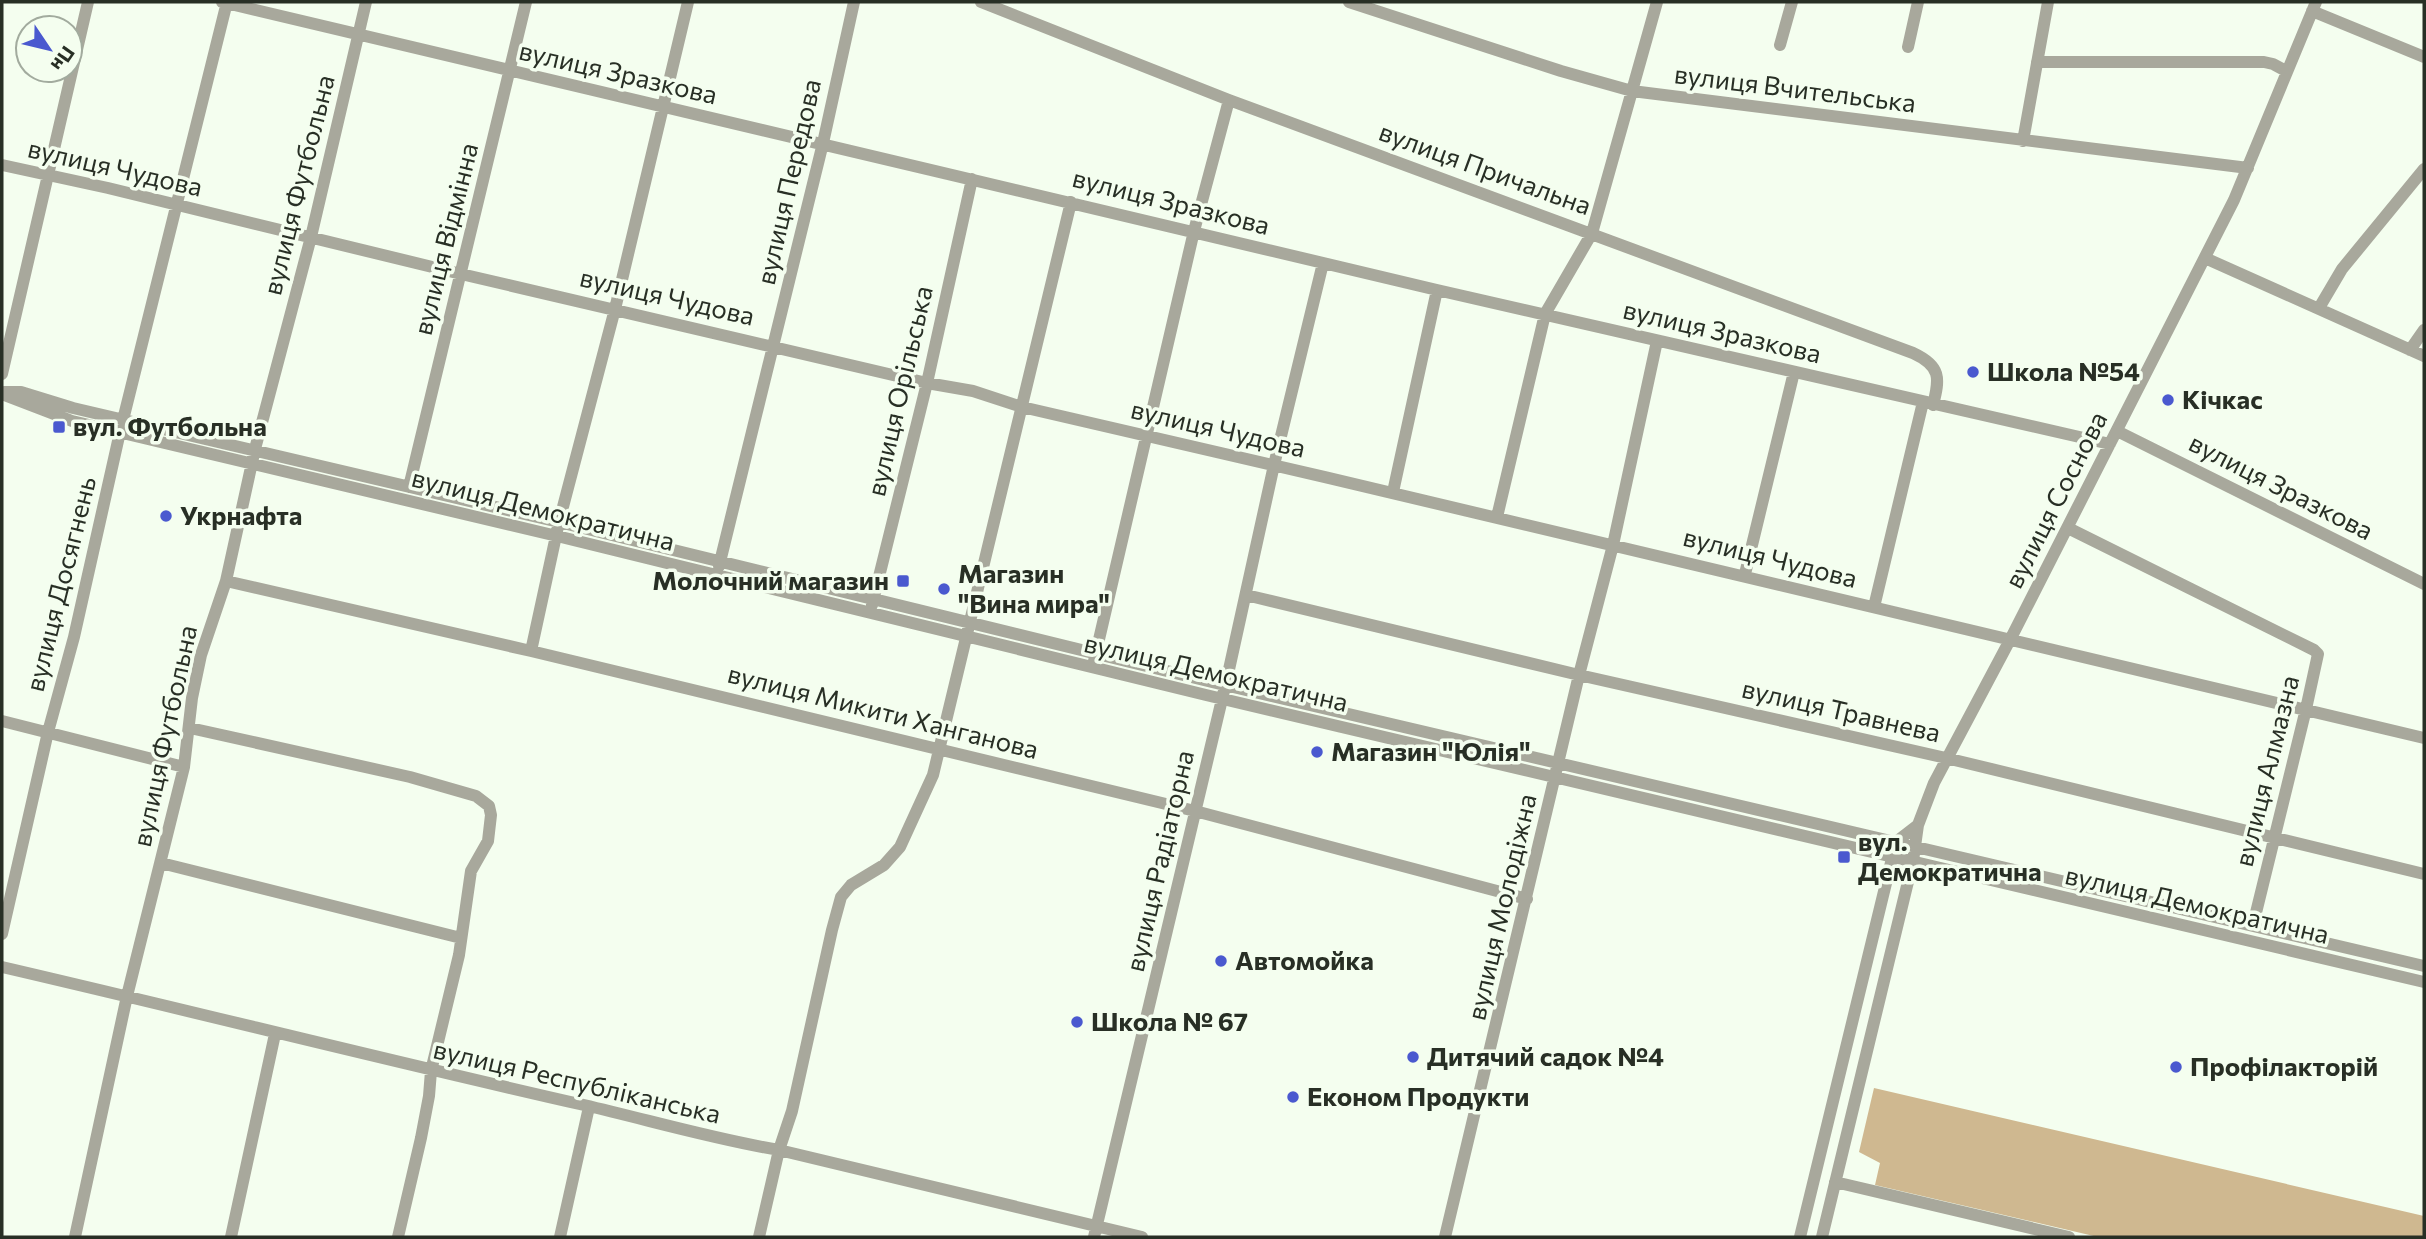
<svg xmlns="http://www.w3.org/2000/svg" width="2426" height="1239" viewBox="0 0 2426 1239" font-family="Commissioner,sans-serif">
<rect width="100%" height="100%" fill="#f4feef"/>
<path fill="#cfb890" d="M1874,1088L2424,1216V1237H2098L1875,1185L1880,1163L1859,1152Z"/>
<g fill="none" stroke-linecap="round" stroke-linejoin="round">
<path stroke="#a8a89c" stroke-width="12" d="M222,2L1437,290L2110,444
M981,2L1229,100L1913,353C1941,366 1940,378 1933,405
M1349,2L1561,71L1632,91L2248,168
M2312,11L2424,57
M1780,45L1792,2
M1908,47L1918,2
M2037,62H2264L2273,64L2286,71
M2023,141L2048,2
M2,165L108,188L461,274L927,383L973,391L1022,407C1490,515 1958,624 2424,738
M2205,258L2424,356
M2319,308L2342,269L2424,169
M2410,350L2424,330
M2,374L88,2
M4,392H21L73,408L559,522L1212,682L2424,966
M2,394L72,421L557,536L1206,695L2424,982
M2117,431L2424,584
M409,487L526,2
M1393,492L1437,290
M1497,517L1545,314L1592,233L1657,2
M2068,528L2314,650L2318,654L2306,709L2253,925
M719,566L823,143L854,2
M1745,574L1794,372
M226,581L531,651L1195,811L1527,899
M1246,595L1579,675L1946,758L2424,874
M872,605L927,383L972,179
M1874,607L1923,402
M531,651L559,522L615,309L688,2
M1094,661L1194,231L1229,100
M2,721L184,767
M190,728L410,777L476,796L489,806L491,815L488,841L471,871L459,955L431,1071L429,1096L421,1138L398,1237
M161,863L461,938
M2,934L48,732L74,637L120,432L227,2
M2,967C196,1012 389,1061 584,1105C649,1120 713,1139 779,1150L1142,1237
M1835,1182L2069,1237
M75,1237L127,996L184,767L192,698L201,655L226,581L255,449L311,237L366,2
M231,1237L275,1034
M560,1237L589,1107
M759,1237L779,1150L792,1111L832,930L841,897L851,885L884,865L900,847L933,775L1071,202
M1094,1237L1228,674L1274,465L1323,263
M1445,1237L1579,675L1613,545L1657,341
M1800,1237L1896,842L1918,825
M1822,1237L1913,861L1918,825L1934,783L2011,638L2234,200L2316,2"/>
</g>
<g fill="#4a59cf" stroke="#f4feef" stroke-width="2.5">
<circle cx="1973" cy="372" r="7"/>
<circle cx="2168" cy="400" r="7"/>
<rect x="52" y="420" width="14" height="14" rx="3.5"/>
<circle cx="166" cy="516" r="7"/>
<rect x="896" y="574" width="14" height="14" rx="3.5"/>
<circle cx="944" cy="589" r="7"/>
<circle cx="1317" cy="752" r="7"/>
<rect x="1837" y="850" width="14" height="14" rx="3.5"/>
<circle cx="1221" cy="961" r="7"/>
<circle cx="1077" cy="1022" r="7"/>
<circle cx="1413" cy="1057" r="7"/>
<circle cx="2176" cy="1067" r="7"/>
<circle cx="1293" cy="1097" r="7"/>
</g>
<g text-anchor="middle" stroke-width="7" stroke-linejoin="round" paint-order="stroke">
<g font-size="26" fill="#282f25" stroke="#f4feef">
<text transform="translate(618 73) rotate(13)" y="9">вулиця Зразкова</text>
<text transform="translate(1795 89) rotate(7)" y="9">вулиця Вчительська</text>
<text transform="translate(115 168) rotate(13)" y="9">вулиця Чудова</text>
<text transform="translate(1485 169) rotate(20)" y="9">вулиця Причальна</text>
<text transform="translate(789 182) rotate(-77)" y="9">вулиця Передова</text>
<text transform="translate(299 185) rotate(-76)" y="9">вулиця Футбольна</text>
<text transform="translate(1171 202) rotate(14)" y="9">вулиця Зразкова</text>
<text transform="translate(446 239) rotate(-76)" y="9">вулиця Відмінна</text>
<text transform="translate(667 297) rotate(13)" y="9">вулиця Чудова</text>
<text transform="translate(1722 332) rotate(13)" y="9">вулиця Зразкова</text>
<text transform="translate(900 391) rotate(-77)" y="9">вулиця Орільська</text>
<text transform="translate(1218 429) rotate(13)" y="9">вулиця Чудова</text>
<text transform="translate(2281 487) rotate(27)" y="9">вулиця Зразкова</text>
<text transform="translate(2056 500) rotate(-63)" y="9">вулиця Соснова</text>
<text transform="translate(543 510) rotate(14)" y="9">вулиця Демократична</text>
<text transform="translate(1770 558) rotate(14)" y="9">вулиця Чудова</text>
<text transform="translate(61 584) rotate(-76)" y="9">вулиця Досягнень</text>
<text transform="translate(1216 673) rotate(13)" y="9">вулиця Демократична</text>
<text transform="translate(1841 711) rotate(13)" y="9">вулиця Травнева</text>
<text transform="translate(883 712) rotate(14)" y="9">вулиця Микити Ханганова</text>
<text transform="translate(165 736) rotate(-78)" y="9">вулиця Футбольна</text>
<text transform="translate(2267 771) rotate(-76)" y="9">вулиця Алмазна</text>
<text transform="translate(1160 861) rotate(-77)" y="9">вулиця Радіаторна</text>
<text transform="translate(2197 905) rotate(13)" y="9">вулиця Демократична</text>
<text transform="translate(1502 907) rotate(-77)" y="9">вулиця Молодіжна</text>
<text transform="translate(577 1082) rotate(13)" y="9">вулиця Республіканська</text>
</g>
<g font-size="26" font-weight="bold" fill="#282f25" stroke="#f4feef" text-anchor="start">
<text x="1987" y="381">Школа №54</text>
<text x="2182" y="409">Кічкас</text>
<text x="73" y="436">вул. Футбольна</text>
<text x="180" y="525">Укрнафта</text>
<text x="958" y="583">Магазин<tspan x="958" dy="30">"Вина мира"</tspan></text>
<text x="889" y="590" text-anchor="end">Молочний магазин</text>
<text x="1331" y="761">Магазин "Юлія"</text>
<text x="1858" y="851">вул.<tspan x="1858" dy="30">Демократична</tspan></text>
<text x="1235" y="970">Автомойка</text>
<text x="1091" y="1031">Школа № 67</text>
<text x="1427" y="1066">Дитячий садок №4</text>
<text x="2190" y="1076">Профілакторій</text>
<text x="1307" y="1106">Економ Продукти</text>
</g>
</g>
<rect width="2426" height="1239" fill="none" stroke="#282f25" stroke-width="7"/>
<g transform="translate(49 49) rotate(125)"><circle r="33" fill="#f4feef" stroke="#a2ab9e" stroke-width="2"/>
<path d="M0-5L12 26L0 18L-12 26Z" fill="#4a59cf"/>
<text y="-10" font-size="19" font-weight="bold" text-anchor="middle" fill="#282f25">Пн</text>
</g>
</svg>
